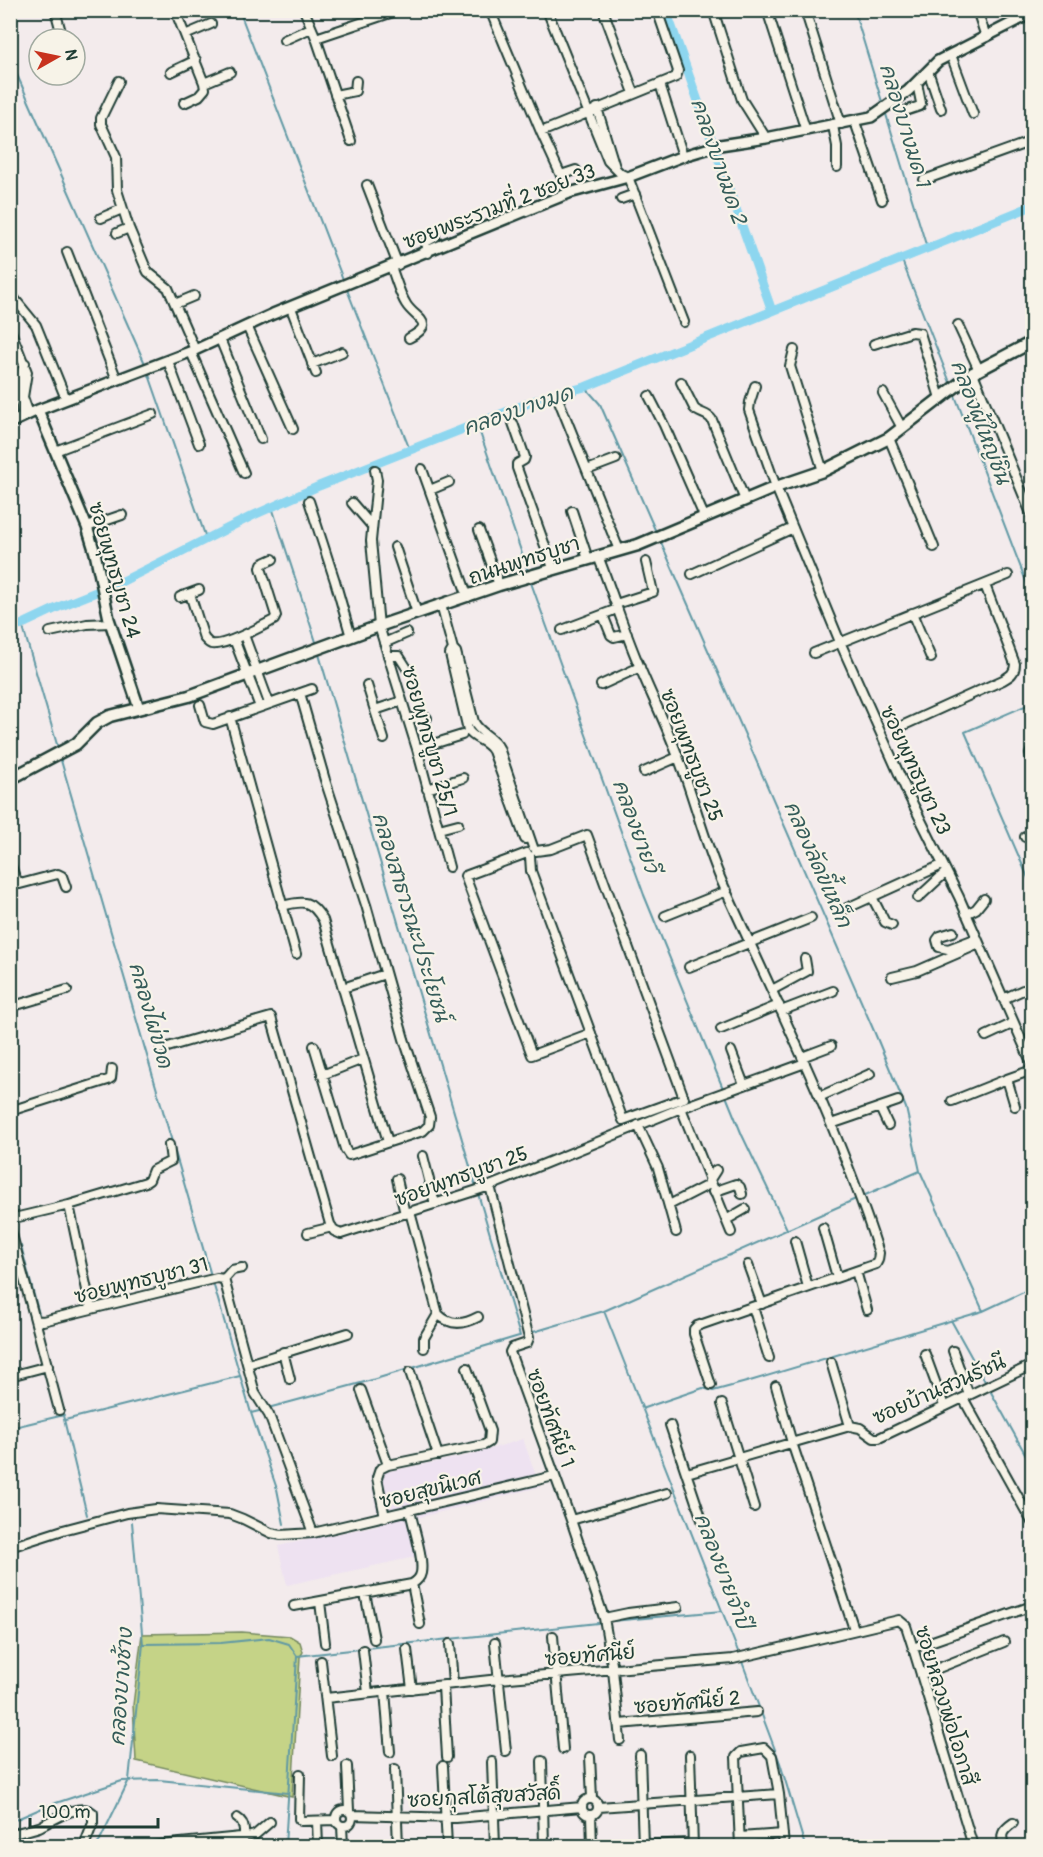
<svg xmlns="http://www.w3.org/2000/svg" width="1043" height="1857" viewBox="0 0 1043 1857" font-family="Pangolin,'Playpen Sans Thai',sans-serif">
<rect width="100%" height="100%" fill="#f3ebec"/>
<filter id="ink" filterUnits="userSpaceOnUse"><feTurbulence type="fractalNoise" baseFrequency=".0167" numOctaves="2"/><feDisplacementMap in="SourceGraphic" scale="12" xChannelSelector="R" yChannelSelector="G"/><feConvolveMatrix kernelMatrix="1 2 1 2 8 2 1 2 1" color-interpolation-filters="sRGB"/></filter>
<g filter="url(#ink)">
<path fill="#eee2f1" d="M523,1439L540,1487L417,1518L428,1554L287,1585L278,1546L379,1525L370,1475L471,1455Z"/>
<path fill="#c5d387" stroke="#72885e" stroke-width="1.5" d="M242,1632L290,1636L300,1642L303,1652L300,1657L292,1797L136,1761L133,1705L142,1634Z"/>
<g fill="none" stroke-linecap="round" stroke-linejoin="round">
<path stroke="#6199a4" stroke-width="2" d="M239,10L344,282
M854,10L883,105
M10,59L146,366
M885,111L927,248
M901,258L951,385
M346,287L410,450
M148,372L206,538
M585,387L600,404L656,532
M954,393L1032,597
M477,424L529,574
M272,507L317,645
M660,540L874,1031L906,1108L920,1171L983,1311L1032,1288
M530,580L644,895L742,1135L787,1229
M22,624L58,748
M10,629L11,630
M318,651L520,1336
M1032,703L965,732L1032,887
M60,757L251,1413L277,1489L284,1524
M863,1196L920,1171
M21,1246L40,1318
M604,1311L739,1654
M952,1322L1032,1466
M41,1324L87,1515
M530,1333L604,1311L858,1198
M268,1408L372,1380L519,1336
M644,1408L703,1388L713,1391L750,1381L983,1311
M251,1413L263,1410
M65,1420L240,1376
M10,1428L64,1415
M612,1621L722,1611
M143,1644L221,1643L269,1638L289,1644L297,1656L360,1649
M366,1648L598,1623
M741,1659L780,1763L805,1846
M10,1822L47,1806L122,1781L159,1780L288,1793
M97,1846L129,1780L143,1644L132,1522
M285,1846L297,1656"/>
<path stroke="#8dd6ef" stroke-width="9" d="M666,10L772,311
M10,630L61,606L121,582L254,515L319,486L539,399L585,387L1032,206"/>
<g stroke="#1f3d34" stroke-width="12">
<path id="minor" d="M55,10L63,39
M175,10L204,83L205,89L199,96L184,103
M304,10L316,38
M490,10L541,132L569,193
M547,10L608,161L621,174L628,177L684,322
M603,10L634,93
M713,10L742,100L766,138
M767,10L806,131
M805,10L841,124
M977,10L986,37
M10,12L14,10
M185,35L211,24
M284,40L311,28
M951,55L973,114
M928,71L941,109
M171,72L196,60
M119,81L101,118V124L116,157L117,190L129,228L145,266L148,272L168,288L195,350
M204,83L230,72
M660,84L683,156
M335,95L355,91L356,81
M597,108L615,167
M902,112L920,106L921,103L917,83
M855,122L882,200
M833,126L837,146V167
M541,132L676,77L678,71L657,10
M351,141L316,38L399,10
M561,175L576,170
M924,180L1032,141
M367,185L398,265
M621,199L635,194
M101,218L122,209
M117,233L129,228
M67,252L117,380
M428,253L426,242L435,237
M391,267C396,279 399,293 406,304C415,319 438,323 409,338
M13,297L36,325L66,399
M175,304L194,296
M291,308L316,373
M958,325L979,370
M247,326L293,429
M10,329L27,372L23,397L29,414
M220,339L261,439
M874,344L912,332L920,333L940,398
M794,350L790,366L823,471
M191,352L244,473
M168,361L199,444
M312,364L342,352
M973,373L1032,516
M681,382L694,408C699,414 708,413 712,420L745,500
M755,386L750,402L749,410L776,487L840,642L908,794L959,897L1032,1064
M883,393L902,428
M649,396L664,425L704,516
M559,401L619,550
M23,417C19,398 16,381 25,363
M513,423L525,457L524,460L517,464V468L553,568
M889,438L934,547
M55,451L153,414
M422,469L468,597
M375,470L377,480L371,541L379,626L417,749L449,867
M587,470L616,459
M430,490L449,482
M309,501L335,581L351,637
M352,503L371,525
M572,511L588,559
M87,527L122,515
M479,530L499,585
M395,547L417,613
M598,556C611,589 622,624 636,658C648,688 663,718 675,749C693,793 703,839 722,882C777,1004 838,1125 879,1253L878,1260L876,1264L697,1326L694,1329V1334L711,1385
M692,574L793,528
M190,594L204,638C206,640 208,643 211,644C224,647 262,626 274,620L276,616L261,568L262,564L273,559
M180,597L199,590
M616,604L653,592L646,562
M441,605L453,649L456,652L474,722C480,734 493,736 499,748L533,847
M912,613L931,658
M603,615L611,635L614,637L627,634
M562,630L612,611
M50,632L87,624L110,623
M244,635L269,703
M234,639L260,707
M384,643L407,633
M453,649L450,654L468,730C474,740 487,740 493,751L525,839
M814,653L1008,575
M388,656H399L408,670
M367,685L384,739
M601,685L640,667
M300,693L325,780L366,905L404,1039L430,1117L429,1125L423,1131L349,1155L345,1149L314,1046
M200,705L205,722L213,724L312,689
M375,710L402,701
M230,717L296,954
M407,718H427
M904,725L1003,680C1010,676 1015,673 1015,664L985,585
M417,749L462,735
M1032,749L1030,754L1032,762
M644,772L678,757
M427,789L463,778
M439,829L458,824
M1025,837L1032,834
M527,853L465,876L532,1055L591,1033
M530,856L531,871L623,1120L684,1098L587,835L551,849L536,851
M10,863L15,877L20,884L58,874L62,876L66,887
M872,897L885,922L892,925
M918,898L946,872
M282,906C304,900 311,900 323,920L388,1142
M845,909L942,865
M966,914L976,909L984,899
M665,916L727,891
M953,932L940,936L937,940L939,947L948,949L977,938
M689,967L811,918
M892,977L917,971L979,944
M343,988L385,974
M772,990L807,971L805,959
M1003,999L1023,990
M10,1007L67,990
M781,1011L833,991
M721,1029L779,1005
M986,1036L1014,1023
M161,1049L271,1017L330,1224L334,1231L341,1234L490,1186L681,1108L805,1063
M731,1051L744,1085
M802,1057L831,1046
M322,1075L363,1059
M819,1097L870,1074
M952,1101L1007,1079
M1015,1106L1007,1079L1032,1070
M681,1108L731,1232
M880,1108L888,1125
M10,1111L108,1080L111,1078L112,1069
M831,1124L898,1101
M638,1125L658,1168L676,1232
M423,1156L435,1204
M397,1179L405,1214
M709,1181L716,1170
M490,1186L529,1338L527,1343L512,1348L510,1352L571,1520L604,1618L613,1670L620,1740
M713,1192L736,1184L740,1187L742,1194
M69,1205L146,1182L149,1180L153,1170L171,1161L169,1145
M669,1205L710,1184
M410,1212L438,1314L424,1338V1348
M10,1219L69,1205L91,1309
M726,1220L745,1209
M10,1227L35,1320L43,1321L67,1315L217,1278L224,1279L255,1393L269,1415L313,1533
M823,1228L837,1277
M308,1233L332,1227
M795,1241L808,1287
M748,1265L762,1304
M856,1271L867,1310
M224,1279L232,1270L242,1268
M753,1307L769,1358
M438,1314C450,1326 463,1325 478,1317
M35,1320L59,1410
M953,1351L969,1395
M283,1352L290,1379
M925,1354L944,1406
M831,1362L850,1426
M248,1364L348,1333
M410,1372L438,1455
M10,1376L48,1366
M776,1386L792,1443L854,1629
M361,1390L388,1465
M963,1398L1032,1522
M722,1404L754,1507
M670,1425L703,1523
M687,1473L850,1426L860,1428L874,1438H879L1032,1365
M385,1517L377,1478L380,1469L388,1465L484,1445L489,1442L490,1431L467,1368
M571,1520L667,1493
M10,1547L63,1530L127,1513L156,1509L230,1514L243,1519L271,1533L281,1535L313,1533L554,1476
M412,1584L420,1624
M365,1593L374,1639
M320,1602L325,1643
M294,1606L412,1584C417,1581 420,1578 421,1573C424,1557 413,1527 410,1510
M604,1618L628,1613L678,1607
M553,1636L563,1749
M495,1643L506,1751
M450,1644L453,1684
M913,1648L1032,1606
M407,1649L412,1689
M363,1650L368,1693
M321,1661L332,1756
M921,1675L1004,1642
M443,1686L447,1757
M385,1691L390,1752
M326,1698L499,1679L733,1659L899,1620L906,1626L913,1648L973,1846
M619,1724L757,1712
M640,1755L643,1846
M690,1755L693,1846
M590,1757L592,1798
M542,1761L544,1846
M492,1762L495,1846
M347,1766L349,1810
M443,1766L447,1846
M395,1769L398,1846
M300,1774L299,1819L301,1821L336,1820
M582 1807a8 8 0 1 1 16 0a8 8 0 1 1-16 0Z
M599,1807L779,1794
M336 1818a8 8 0 1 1 16 0a8 8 0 1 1-16 0Z
M352,1815L456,1818L582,1807
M591,1815L592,1846
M237,1818C247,1824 244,1836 242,1846
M317,1821L318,1846
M342,1826L343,1846
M10,1835C20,1832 30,1830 39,1827C52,1821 80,1801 93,1813V1823L84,1846
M740,1837L783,1834
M643,1845L693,1843
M150,1846L251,1836L255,1835L270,1822
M740,1846L736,1757L741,1752L764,1748L772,1756L779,1794L784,1846
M1005,1846C999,1835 1003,1830 1013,1823"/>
</g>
<g stroke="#1f3d34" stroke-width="14">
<path id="tertiary" d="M38,410L87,527L95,553L109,619L139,708
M10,423L38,410L195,350L273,314L569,193L628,177L683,156L720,145L766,138L871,117L908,91L938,61L1032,13"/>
</g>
<g stroke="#1f3d34" stroke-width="15">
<path id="secondary" d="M10,779L76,744L97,723L110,716L189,696L379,626L499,585L638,545L776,487L823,471L889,438L973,373L1032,342"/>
</g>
<use href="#minor" stroke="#f7f3e8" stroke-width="8"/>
<use href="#tertiary" stroke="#f7f3e8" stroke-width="9"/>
<use href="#secondary" stroke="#f7f3e8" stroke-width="10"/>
</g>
</g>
<g text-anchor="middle" stroke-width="4.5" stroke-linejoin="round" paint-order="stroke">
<g font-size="20" fill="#1f3d34" stroke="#f7f3e8">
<text transform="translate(499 206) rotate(-21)" y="7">ซอยพระรามที่ 2 ซอย 33</text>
<text transform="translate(524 560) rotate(-18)" y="7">ถนนพุทธบูชา</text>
<text transform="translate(115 570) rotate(74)" y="7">ซอยพุทธบูชา 24</text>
<text transform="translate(430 741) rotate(74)" y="7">ซอยพุทธบูชา 25/1</text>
<text transform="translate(692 755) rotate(69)" y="7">ซอยพุทธบูชา 25</text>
<text transform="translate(916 770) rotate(65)" y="7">ซอยพุทธบูชา 23</text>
<text transform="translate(461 1176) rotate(-20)" y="7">ซอยพุทธบูชา 25</text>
<text transform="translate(141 1280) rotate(-14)" y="7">ซอยพุทธบูชา 31</text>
<text transform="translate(939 1389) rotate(-24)" y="7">ซอยบ้านสวนรัชนี</text>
<text transform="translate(551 1418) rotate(70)" y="7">ซอยทัศนีย์ 1</text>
<text transform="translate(430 1489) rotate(-14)" y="7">ซอยสุขนิเวศ</text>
<text transform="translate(590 1655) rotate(-5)" y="7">ซอยทัศนีย์</text>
<text transform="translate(687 1702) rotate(-5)" y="7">ซอยทัศนีย์ 2</text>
<text transform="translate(946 1705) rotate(73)" y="7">ซอยหลวงพ่อโอภาสี</text>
<text transform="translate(484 1796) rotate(-3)" y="7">ซอยกุสโต้สุขสวัสดิ์</text>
</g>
<g font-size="21" font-style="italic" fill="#355c59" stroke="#f7f3e8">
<text transform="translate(905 125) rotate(73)" y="7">คลองบางมด 1</text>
<text transform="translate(719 161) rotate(71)" y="7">คลองบางมด 2</text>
<text transform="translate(518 410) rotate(-19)" y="7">คลองบางมด</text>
<text transform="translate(981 422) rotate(69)" y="7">คลองผู้ใหญ่ชิน</text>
<text transform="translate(636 826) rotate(70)" y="7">คลองยายวี</text>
<text transform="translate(818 864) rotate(66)" y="7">คลองลัดขี้เหล็ก</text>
<text transform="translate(411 917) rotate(73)" y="7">คลองสาธารณะประโยชน์</text>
<text transform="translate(151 1015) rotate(74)" y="7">คลองไผ่ขวด</text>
<text transform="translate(723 1571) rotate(69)" y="7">คลองยายจำปี</text>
<text transform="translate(121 1687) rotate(-86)" y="7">คลองบางช้าง</text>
</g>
</g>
<rect width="1043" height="1857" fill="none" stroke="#f7f3e8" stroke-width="36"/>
<rect x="18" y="18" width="1007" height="1821" fill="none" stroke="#1f3d34" stroke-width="2" filter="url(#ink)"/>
<g transform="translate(57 57) rotate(81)"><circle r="28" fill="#f7f3e8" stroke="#a1aaa0" stroke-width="1.5"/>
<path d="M0-4.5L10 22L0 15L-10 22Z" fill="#c8321e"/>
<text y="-9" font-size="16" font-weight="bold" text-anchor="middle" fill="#1f3d34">N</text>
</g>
<path d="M30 1818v9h128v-9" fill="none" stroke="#1f3d34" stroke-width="3"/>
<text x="39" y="1818" font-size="18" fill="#1f3d34" stroke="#f7f3e8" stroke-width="4.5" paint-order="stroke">100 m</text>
</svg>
